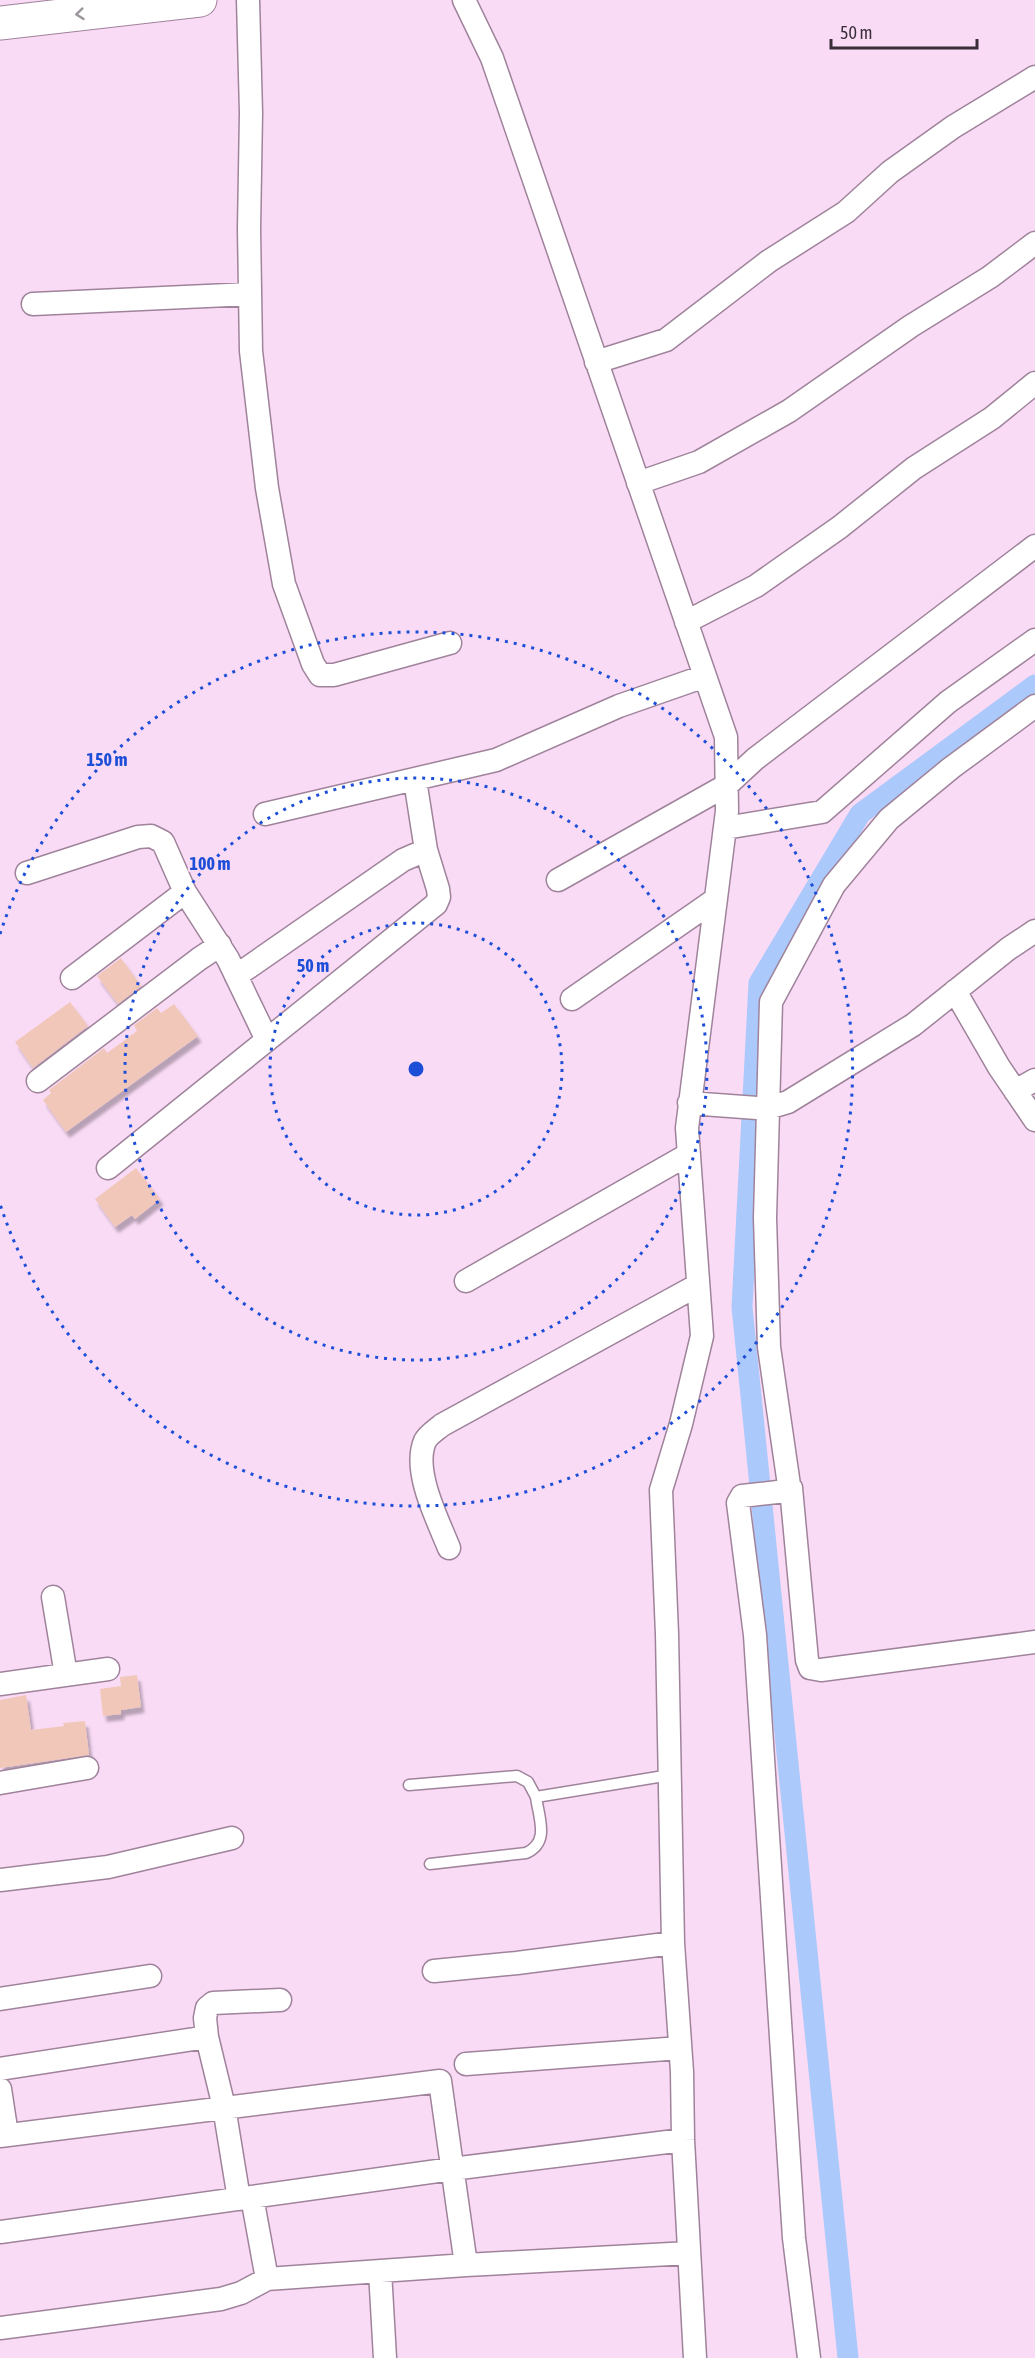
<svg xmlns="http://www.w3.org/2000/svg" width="1035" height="2358" viewBox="0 0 1035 2358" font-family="'Asap Condensed',sans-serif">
<defs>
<filter id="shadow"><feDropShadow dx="3.5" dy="6" stdDeviation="1.5" flood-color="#0004"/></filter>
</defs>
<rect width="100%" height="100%" fill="#fadbf6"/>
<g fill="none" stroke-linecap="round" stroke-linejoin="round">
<path stroke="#acc9fb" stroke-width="21" d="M848,2358L742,1307L759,983L860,814L1035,685"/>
</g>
<path fill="#f1c7ba" filter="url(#shadow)" d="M121,958L141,986L118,1004L97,976Z
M70,1002L88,1026L33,1068L15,1042Z
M174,1004L198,1036L66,1132L43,1100L51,1093L49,1090L104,1048L107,1053L137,1031L134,1025L157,1008L161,1013Z
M136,1168L160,1199L135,1219L132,1215L115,1227L95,1199Z
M137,1675L141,1707L121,1710V1714L103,1716L100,1689L121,1686L120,1677Z
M26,1695L31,1730L64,1726L63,1723L85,1721L89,1755L0,1768V1700Z"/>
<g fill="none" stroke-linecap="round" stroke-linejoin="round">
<g stroke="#9f839b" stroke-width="13">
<path id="service" d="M409,1785L517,1776L528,1782L536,1797L670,1775
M430,1864L526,1853C550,1842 539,1819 536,1797"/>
</g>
<g stroke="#9f839b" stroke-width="25">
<path id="minor" d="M248,0L251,113L249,229L251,351L267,488L284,584L313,664L320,675H334L450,643
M464,0L492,58L726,737L727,811L687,1128L702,1336L681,1424L661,1490L667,1634L673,1943L682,2072L683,2140L695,2358
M33,304L250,294
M596,362L666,340L769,261L846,212L890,172L953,127L1035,77
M638,483L699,462L789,411L911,326L990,277L1035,243
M686,622L756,586L840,527L914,468L992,418L1035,383
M265,814L496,760L619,706L705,676
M725,828L822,812L948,702L1035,640
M27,873L138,837L151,836L163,842L185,892L228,959L267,1040
M558,880L727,785L755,759L1035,546
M236,976L403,860L426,850
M72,978L185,892
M955,991L999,1067L1035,1120
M572,999L716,899
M38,1081L199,959L220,945
M1015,1091L1035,1080
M689,1103L757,1108H768L788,1102L913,1025L1008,949L1035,931
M108,1168L436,904L439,897L438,889L426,850L415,780
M466,1281L689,1154
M788,1489L791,1488L807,1660L810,1668L821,1670L1035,1642
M449,1548C438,1520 412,1471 425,1441C428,1435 436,1430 442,1425L698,1285
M53,1597L66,1675
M0,1684L108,1669
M0,1783L87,1768
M0,1880L108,1867L232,1838
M434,1971L517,1963L673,1943
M0,1999L150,1976
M466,2064L680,2048
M0,2069L207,2037
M0,2089L7,2135
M0,2136L440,2081L466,2265L267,2279L241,2293L221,2299L0,2328
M252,2197L267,2279
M239,2199L224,2107L207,2037L205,2018L207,2008L213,2003L280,2000
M0,2232L452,2169L683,2140
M466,2265L689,2253
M380,2271L385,2358
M809,2358L794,2238L755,1635L738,1503L742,1496L786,1491L789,1485L769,1347L765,1218L771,1002L834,885L889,819L951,768L1035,706"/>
</g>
<g stroke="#9f839b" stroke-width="35">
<path id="primary" d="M0,23L200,0"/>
</g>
<use href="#service" stroke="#fff" stroke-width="10"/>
<use href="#minor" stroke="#fff" stroke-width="22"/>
<use href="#primary" stroke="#fff" stroke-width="33"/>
</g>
<defs><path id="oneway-chevron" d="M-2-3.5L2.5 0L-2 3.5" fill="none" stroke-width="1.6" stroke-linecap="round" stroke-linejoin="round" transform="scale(1.5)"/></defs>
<use stroke="#9c969c" href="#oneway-chevron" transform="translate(80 14) rotate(174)"/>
<g fill="none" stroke="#1d4ed8" stroke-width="3" stroke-dasharray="3 6">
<circle cx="416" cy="1069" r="146"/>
<circle cx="416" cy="1069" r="291"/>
<path d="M0 934A437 437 0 1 1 0 1204"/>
</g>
<circle cx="416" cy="1069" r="9" fill="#1d4ed8" stroke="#fadbf6" stroke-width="3"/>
<g font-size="18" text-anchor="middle" font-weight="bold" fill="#1d4ed8" stroke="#fadbf6" stroke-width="4.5" stroke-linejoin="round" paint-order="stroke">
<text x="107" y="766">150 m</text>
<text x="210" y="870">100 m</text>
<text x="313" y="972">50 m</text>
</g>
<path d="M831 39v9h146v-9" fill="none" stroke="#392e38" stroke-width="3"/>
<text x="840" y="39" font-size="18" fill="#392e38" stroke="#fadbf6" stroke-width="4.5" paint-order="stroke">50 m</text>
</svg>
